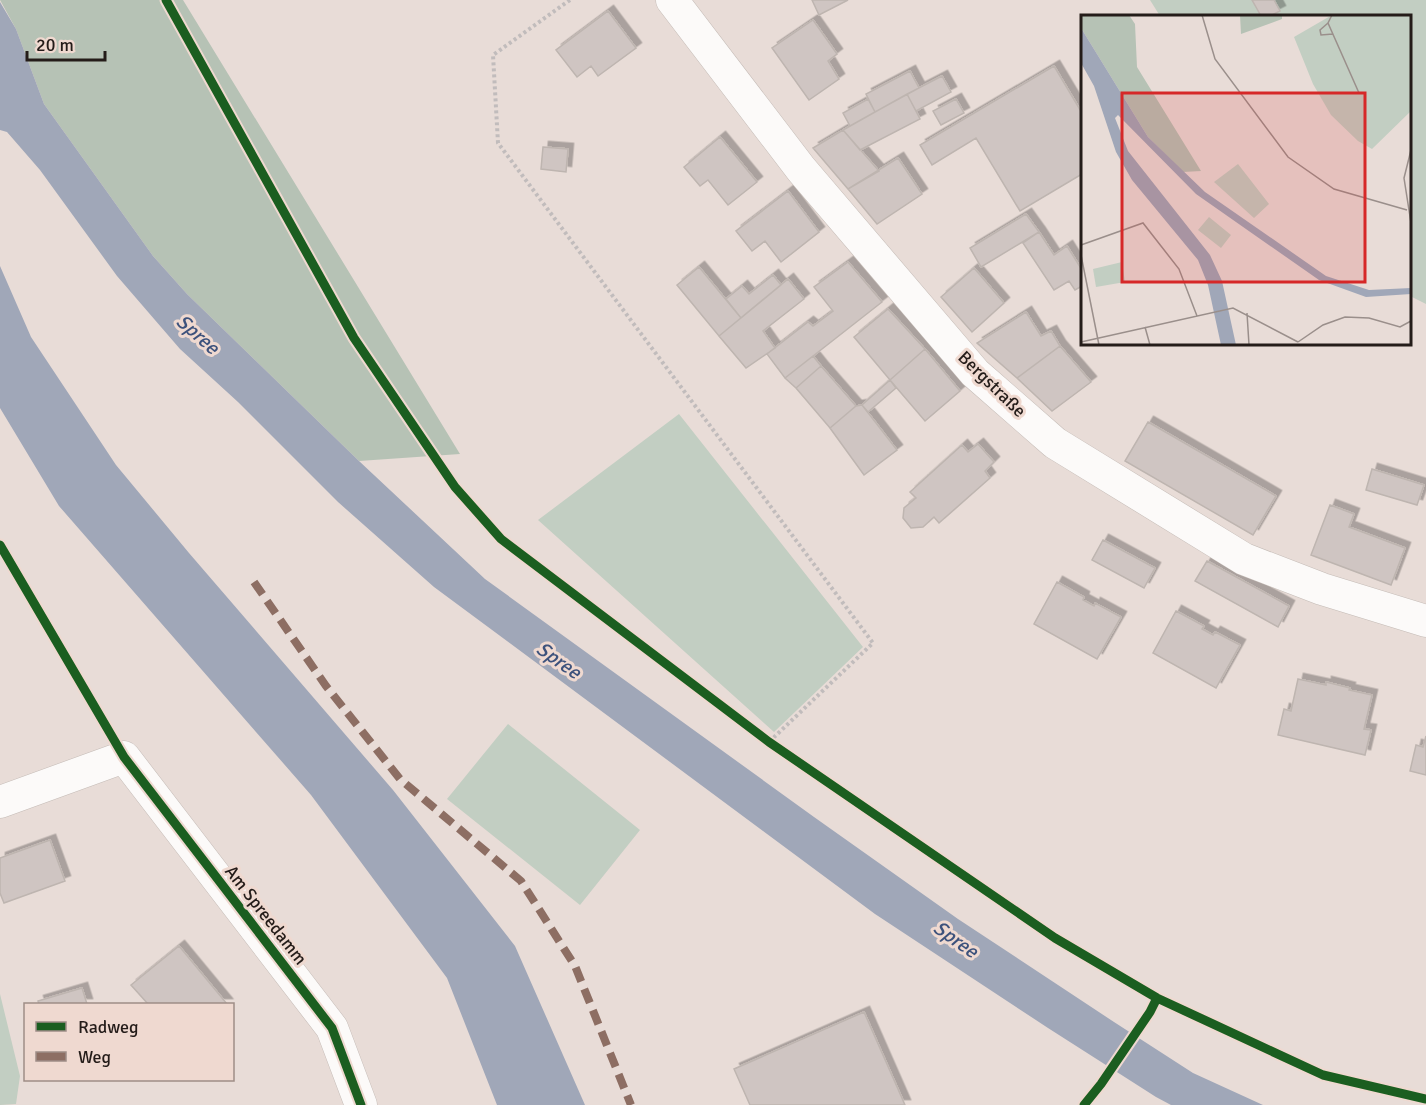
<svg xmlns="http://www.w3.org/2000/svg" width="1426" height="1105" viewBox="0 0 1426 1105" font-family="Signika,sans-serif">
<defs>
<filter id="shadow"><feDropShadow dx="5.5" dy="-5.5" stdDeviation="0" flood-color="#0004"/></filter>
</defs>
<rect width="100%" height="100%" fill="#e8dcd7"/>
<path fill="#c2cec2" d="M1150,0H1426V304L1410,296V16H1160Z
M679,414L863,647L774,732L538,520Z
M508,724L640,830L580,905L447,799Z
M0,994L20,1076L16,1104L0,1105Z"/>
<path fill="#b6c2b5" d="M0,0H183L460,454L359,461L187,294L153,256L44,104L16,29Z"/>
<path fill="#a0a7b8" d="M0,2L16,29L44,104L153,256L187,294L359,461L485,579L814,817L958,919L1114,1022L1193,1073L1263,1105H1171L1156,1097L1048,1028L875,914L434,587L338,502L238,402L180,349L117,276L40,170L7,132L0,130Z
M0,266L31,337L116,465L189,553L393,790L515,946L585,1105H497L447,978L311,795L59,506L0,408Z"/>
<path fill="#cfc5c2" stroke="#beb5b0" stroke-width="1.5" filter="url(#shadow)" d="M812,0H848L819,15Z
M1252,0H1274L1280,11L1270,16H1261Z
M608,11L636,48L598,76L591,66L577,77L556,50Z
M813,20L837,54L828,61L839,79L809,100L772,48Z
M1054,66L1082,113V174L1020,211L976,138L932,165L920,145Z
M910,71L919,88L875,112L866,94Z
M942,76L951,92L916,111L907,94Z
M907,94L920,119L860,150L843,130Z
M868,99L875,112L850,126L843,113Z
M956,99L964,113L941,125L933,111Z
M843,130L879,171L848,189L813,148Z
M720,137L757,182L728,205L708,180L700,186L684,167Z
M543,147L568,149L566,172L541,169Z
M898,158L922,194L877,224L848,189Z
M788,191L819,232L781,262L765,241L752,251L736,231Z
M1026,214L1039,232L981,267L970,248Z
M1039,232L1054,255L1067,246L1082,270V286L1075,290L1069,281L1054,290L1023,243Z
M848,262L882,302L785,378L767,354L808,322L813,326L833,311L814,287Z
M699,267L741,318L719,336L677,285Z
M974,268L1004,303L972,332L941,297Z
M773,275L781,285L741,318L726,299L742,286L749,294Z
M788,279L804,299L763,331L775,348L746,368L719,336Z
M888,309L925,349L890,380L854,337Z
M1026,312L1041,336L1051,331L1060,346L1017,378L977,343Z
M1060,346L1091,382L1052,411L1017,378Z
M925,349L960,391L925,421L890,380Z
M813,356L821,366L796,388L785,378Z
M821,366L856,406L830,428L796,388Z
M890,380L896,388L868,412L862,405Z
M862,405L897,450L864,475L830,428L856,406Z
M1148,422L1276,496L1253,535L1125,461Z
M978,444L994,462L985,471L990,478L939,523L934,517L923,527L911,528L903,518L904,508L916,498L910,492L962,445L968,452Z
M1372,469L1424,485L1417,505L1366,490Z
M1330,505L1354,514L1349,527L1405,548L1391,585L1311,555Z
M1103,540L1155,568L1144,588L1092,560Z
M1207,561L1289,606L1278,627L1195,581Z
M1057,582L1084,597L1083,600L1094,606L1095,603L1121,617L1097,659L1034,624Z
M1176,611L1204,626L1202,629L1213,635L1215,632L1240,645L1216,688L1153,653Z
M1298,679L1326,685V682L1350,688L1349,690L1372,695L1364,729L1371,730L1365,755L1278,735L1284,709L1291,711Z
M1426,736V775L1410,771L1416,745L1423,747Z
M50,840L65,881L4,903L0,893V858Z
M179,946L227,1004H148L131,985Z
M82,988L87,1004H39L38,1001Z
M864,1012L905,1105H750L734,1069Z"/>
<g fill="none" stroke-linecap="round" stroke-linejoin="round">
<g stroke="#c4bbb6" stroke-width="33">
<path id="minor" d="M672,0L801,169L975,373L1055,443L1244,559L1322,589L1426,621
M0,802L124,757L332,1028L361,1105"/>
</g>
<path stroke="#c1bcbc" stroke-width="4" stroke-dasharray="3 3" stroke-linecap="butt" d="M570,0L493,55L498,143L873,643L769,742"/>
<use href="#minor" stroke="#fcfaf9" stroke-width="32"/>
<path stroke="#8d6e63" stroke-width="8" stroke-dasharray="15 8" stroke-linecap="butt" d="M254,582L326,686L400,779L521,881L575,966L631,1105"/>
<g stroke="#efd9d0" stroke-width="13">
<path id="cycleway" d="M166,0L354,338L455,487L501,539L769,742L1055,938L1157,998L1323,1075L1426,1099
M0,545L124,757L332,1028L361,1105
M1084,1105L1101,1084L1150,1012L1157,998"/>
</g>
<use href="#cycleway" stroke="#1b5e20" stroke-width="9"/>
</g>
<g text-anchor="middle" stroke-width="6" stroke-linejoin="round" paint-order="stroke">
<g font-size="18" fill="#241c19" stroke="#efd9d0">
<text transform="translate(992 384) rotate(44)" y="6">Bergstraße</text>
<text transform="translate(266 915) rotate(52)" y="6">Am Spreedamm</text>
</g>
<g font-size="20" font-style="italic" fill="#3d527c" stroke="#efd9d0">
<text transform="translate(198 334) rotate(41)" y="7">Spree</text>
<text transform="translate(559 660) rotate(35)" y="7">Spree</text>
<text transform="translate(956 939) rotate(35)" y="7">Spree</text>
</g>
</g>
<g transform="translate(1081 15)">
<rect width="330" height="330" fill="#e8dcd7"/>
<path d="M251,0H330V96L291,134L277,126L250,100L232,69L213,22ZM157,149L188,189L173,203L133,167ZM128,202L150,220L140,233L117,215ZM41,247L44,267L15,272L12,254Z" fill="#c2cec2"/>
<path d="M0,0H48L54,9L56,52L120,156L102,157L67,122L0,13ZM159,0H201V4L160,19Z" fill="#b6c2b5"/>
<path d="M0,13L67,122L124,177L245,261L288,275L330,273V279L285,282L238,265L115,179L37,100L34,103L47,136L129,240L141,266L155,330H140L127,270L117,245L51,165L35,137L13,71L0,48Z" fill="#a0a7b8"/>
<path fill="none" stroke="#9a8f8b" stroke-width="1.5" d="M121,0L134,44L207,142L253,174L326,195M251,0L247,8L278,78M247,8L239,15L240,20L252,19M330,135L323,163L330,208M0,230L62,208L98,254L116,301M0,240L18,330M166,298L168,330M64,312L69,330M0,327L152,293L217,327M217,327L242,310L264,302L288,303L319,312L330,306"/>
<path fill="#d62828" fill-opacity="0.15" stroke="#d62828" stroke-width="3" d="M41,78H284V267H41Z"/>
<rect width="330" height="330" fill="none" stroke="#241c19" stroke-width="3"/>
</g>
<rect x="24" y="1003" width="210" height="78" fill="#efd9d0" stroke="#9e8d87" stroke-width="1.5"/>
<rect x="36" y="1022" width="30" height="9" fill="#1b5e20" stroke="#9e8d87" stroke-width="1.5"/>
<text x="78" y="1033" font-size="18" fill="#241c19">Radweg</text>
<rect x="36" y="1052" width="30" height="9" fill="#8d6e63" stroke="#9e8d87" stroke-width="1.5"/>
<text x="78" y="1063" font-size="18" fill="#241c19">Weg</text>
<path d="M27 51v9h78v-9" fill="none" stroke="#241c19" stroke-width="3"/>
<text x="36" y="51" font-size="18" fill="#241c19" stroke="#efd9d0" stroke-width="4.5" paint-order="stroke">20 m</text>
</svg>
